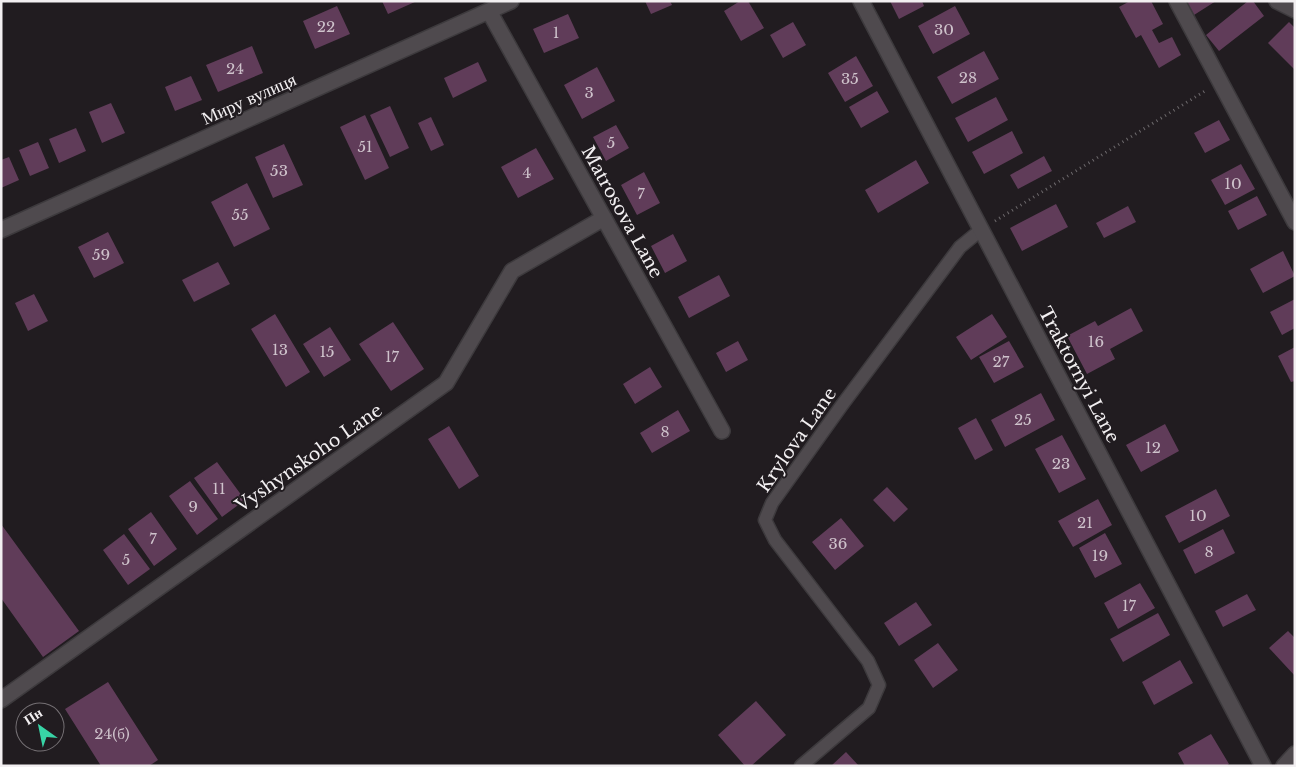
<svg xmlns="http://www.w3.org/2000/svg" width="1296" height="767" viewBox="0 0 1296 767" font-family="'Libre Baskerville',serif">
<rect width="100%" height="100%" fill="#211c20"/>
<path fill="#603c59" d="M382,1H417L388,14Z
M645,1H670L672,5L651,14Z
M740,1H748L764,28L741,41L724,11Z
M890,1H922L924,6L899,19Z
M1130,1H1151L1163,24L1152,30L1159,43L1172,37L1181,55L1159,68L1141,35L1136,38L1119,7Z
M1185,1H1216L1194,15Z
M1248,1H1253L1264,16L1219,51L1206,35Z
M337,6L350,34L315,49L303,21Z
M955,6L970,34L933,54L918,26Z
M568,14L579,38L544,53L533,29Z
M793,22L806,45L783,58L770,35Z
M1289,22L1295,28V70L1268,43Z
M252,46L263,73L218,92L206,65Z
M984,51L999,79L952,104L937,77Z
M856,56L873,86L845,102L828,73Z
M478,62L487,81L453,98L444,78Z
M597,67L615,101L582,119L564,85Z
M191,76L202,100L175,111L165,87Z
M877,91L889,112L861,128L849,107Z
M996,97L1008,120L968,142L955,118Z
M111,103L125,133L102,143L89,112Z
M390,106L409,148L390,157L370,115Z
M365,115L389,168L365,180L340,127Z
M431,117L444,145L431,151L418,123Z
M1219,120L1230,140L1205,153L1194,133Z
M616,125L629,148L606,161L593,137Z
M76,128L86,151L59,163L49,139Z
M1012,131L1023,153L984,174L972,152Z
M38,142L49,168L30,176L19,150Z
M284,144L303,185L273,198L255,157Z
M536,148L554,179L518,198L501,167Z
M1044,156L1052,171L1018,189L1010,175Z
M9,157L19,180L1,188V160Z
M916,160L929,183L878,213L865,190Z
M1241,164L1255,189L1225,205L1211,180Z
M644,172L660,203L637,215L621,185Z
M247,183L270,229L234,247L211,202Z
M1257,196L1267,215L1238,230L1228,211Z
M1056,204L1068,227L1022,251L1010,228Z
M1128,206L1136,222L1104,238L1096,223Z
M108,232L124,263L94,278L78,247Z
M673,234L687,261L665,273L651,246Z
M1283,251L1295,276L1263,293L1250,269Z
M218,262L230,284L194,302L182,280Z
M719,275L730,296L689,318L678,297Z
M34,294L48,321L28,331L15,303Z
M1295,299V328L1282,335L1270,312Z
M1131,308L1143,331L1110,349L1115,359L1087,374L1067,336L1095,321L1098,326Z
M275,314L310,372L286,387L251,329Z
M992,314L1007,337L971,360L956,337Z
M393,322L424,369L391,391L359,344Z
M330,327L351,360L324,377L303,344Z
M738,341L748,360L726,372L716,353Z
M1009,341L1024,367L994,383L979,357Z
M1295,347V381L1291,382L1278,356Z
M650,367L662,387L635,404L623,384Z
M1041,393L1055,420L1005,447L991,420Z
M678,410L690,431L652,453L640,433Z
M976,418L993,450L975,460L958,428Z
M1165,424L1179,451L1141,472L1126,445Z
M449,426L479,476L459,489L428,439Z
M1062,435L1086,479L1059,493L1035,449Z
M217,462L245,500L222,517L194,478Z
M190,481L218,519L197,535L169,496Z
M887,487L908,509L894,522L873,500Z
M1216,489L1230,516L1179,543L1165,516Z
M1098,499L1112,525L1073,547L1058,521Z
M151,512L177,549L154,566L128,529Z
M841,518L864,546L835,570L812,542Z
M1,524L79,631L43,657L1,598Z
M1223,529L1235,553L1195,574L1183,550Z
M1105,533L1122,564L1095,578L1079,548Z
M124,534L150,569L128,585L103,550Z
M1140,583L1155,608L1118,629L1104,603Z
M1247,594L1256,610L1223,627L1215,611Z
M916,602L932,625L899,646L884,623Z
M1158,613L1170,635L1123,662L1110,639Z
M1288,631L1295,638V676L1269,648Z
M938,643L958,670L933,688L914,660Z
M1180,660L1193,683L1154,705L1142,682Z
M108,682L158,760L149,766H101L65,709Z
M756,701L786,735L751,766H745L718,735Z
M1211,734L1229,764L1226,766H1185L1178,753Z
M846,752L859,766H831Z"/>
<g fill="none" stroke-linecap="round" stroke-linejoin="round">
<g stroke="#3d3a3d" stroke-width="15">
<path id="lane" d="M801,766L869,708L879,685L868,661L775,540L765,520L772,503L842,405L960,247L982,229"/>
</g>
<g stroke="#3d3a3d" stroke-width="18">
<path id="street" d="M861,1L1263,766
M1177,1L1295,222
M1277,1L1295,10
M489,11L722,431
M1,230L511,1
M1,700L446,383L512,271L604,218
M1284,766L1295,754"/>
</g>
<path stroke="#6e6a6d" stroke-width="3" stroke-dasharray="1 4" stroke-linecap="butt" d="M995,221L1205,91"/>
<use href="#lane" stroke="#4f4a4e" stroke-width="12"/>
<use href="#street" stroke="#4f4a4e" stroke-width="15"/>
</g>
<g text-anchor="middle" stroke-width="4" stroke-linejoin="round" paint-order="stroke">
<g font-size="15" fill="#cec2cb">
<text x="326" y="32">22</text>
<text x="944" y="35">30</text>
<text x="556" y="38">1</text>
<text x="235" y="74">24</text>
<text x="968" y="83">28</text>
<text x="850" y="84">35</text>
<text x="589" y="98">3</text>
<text x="611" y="148">5</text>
<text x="365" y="152">51</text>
<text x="279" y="176">53</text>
<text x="527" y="178">4</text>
<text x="1233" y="189">10</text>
<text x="641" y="199">7</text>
<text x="240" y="220">55</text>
<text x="101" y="260">59</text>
<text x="1096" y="347">16</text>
<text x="280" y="355">13</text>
<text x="327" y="357">15</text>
<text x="392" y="362">17</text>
<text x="1001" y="367">27</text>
<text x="1023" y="425">25</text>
<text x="665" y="437">8</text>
<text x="1153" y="453">12</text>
<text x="1061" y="469">23</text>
<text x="219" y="494">11</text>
<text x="193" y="512">9</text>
<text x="1198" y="521">10</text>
<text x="1085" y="528">21</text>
<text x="153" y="544">7</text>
<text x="838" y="549">36</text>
<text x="1209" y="557">8</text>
<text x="1100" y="561">19</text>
<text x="126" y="565">5</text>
<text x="1129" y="611">17</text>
<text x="112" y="739">24(б)</text>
</g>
<g font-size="18" fill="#f2eff1" stroke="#211c20">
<text transform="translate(249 99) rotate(-24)" y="6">Миру вулиця</text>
<text transform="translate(622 212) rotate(61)" y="6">Matrosova Lane</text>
<text transform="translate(1079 375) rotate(62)" y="6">Traktornyi Lane</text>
<text transform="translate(797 440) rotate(-55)" y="6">Krylova Lane</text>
<text transform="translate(309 458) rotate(-35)" y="6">Vyshynskoho Lane</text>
</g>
</g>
<rect width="1296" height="767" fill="none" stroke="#f2eff1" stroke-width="5"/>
<g transform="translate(40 727) rotate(327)"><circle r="24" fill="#211c20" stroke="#757074"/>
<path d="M0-4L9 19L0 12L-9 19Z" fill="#38d4a6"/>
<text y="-8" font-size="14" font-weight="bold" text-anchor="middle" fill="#f2eff1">Пн</text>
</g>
</svg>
